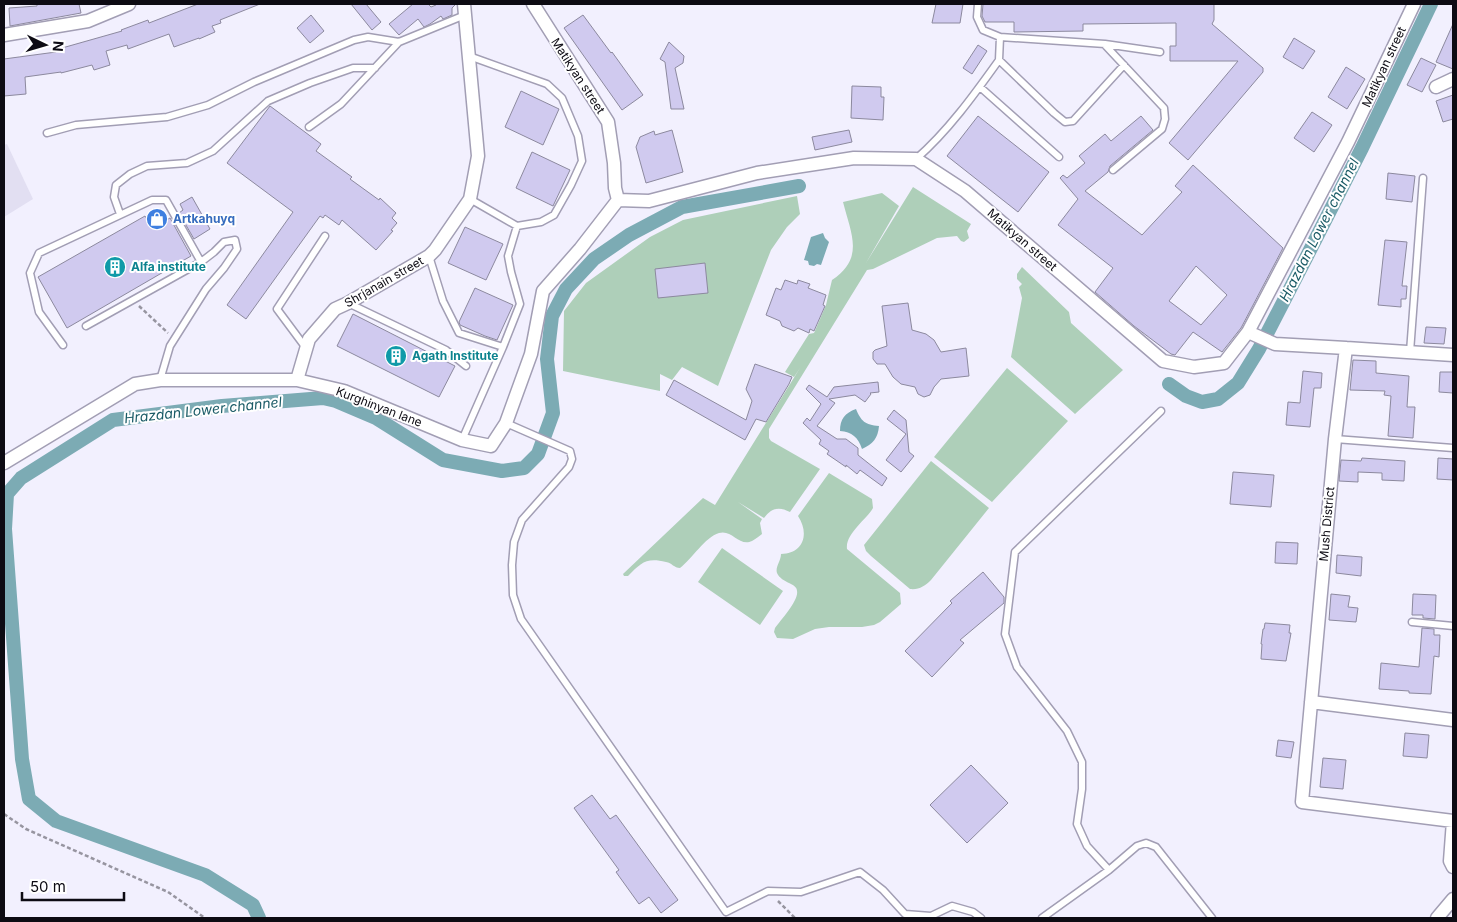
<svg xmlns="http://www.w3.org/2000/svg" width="1457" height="922" viewBox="0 0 1457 922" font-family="Inter,sans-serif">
<rect width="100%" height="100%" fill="#f2f0fe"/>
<path fill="#e2dff2" d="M7,144L33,199L4,217V145Z"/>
<path fill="#aecfb9" d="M913,187L971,224L967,231L969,238L964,242L961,241L957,236L937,238L873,269L867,270L769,429V438L771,441L820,469L790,512C779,506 771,508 764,518L738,502L762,519L760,523L762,534C759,536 756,539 752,541C739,547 732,529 719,533C705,537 692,559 680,568C674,568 672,563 666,562C646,557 641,563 628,576H624L623,574L703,498L715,505L800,368L794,377L785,372L809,334L814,333L826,305L832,280C865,258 851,234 843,202L882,193L899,206L866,263Z
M797,196L800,214L787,227L771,250L718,386L682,367L672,380L660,374V391L563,371L564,311L586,283L650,237L683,220Z
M1022,267L1069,312L1071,323L1123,370L1075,414L1011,357L1022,298L1019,287L1022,284L1017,279V274Z
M1007,368L1068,421L992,502L934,457Z
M931,461L989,508L931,580C925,586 919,590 910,589L871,556L866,551L864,545Z
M829,473L872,499L873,508C866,520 845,534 847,549L900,593L901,604L880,622L874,625L862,627H829L815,629L793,639L777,638L774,632L775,628C781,620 799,600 797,591C797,587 793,585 789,583C785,581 779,578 777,573C775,567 781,561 781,554C803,554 810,534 798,516Z
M722,548L783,591L760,625L698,582Z"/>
<path fill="#7cabb4" d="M823,233L825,238L829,242L821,265L817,264L814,266L809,265L808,261L804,260L811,237Z
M856,409C861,421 865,425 879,426C878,438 873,444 862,449C858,437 852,432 840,431C840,419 845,413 856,409Z"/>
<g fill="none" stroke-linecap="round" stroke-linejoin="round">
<path stroke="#7cabb4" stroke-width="14" d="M1169,384L1186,396L1202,402L1218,399L1238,383L1259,349L1307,256L1362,148L1431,4
M259,918L253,905L205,875L56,821L29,799L22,759L5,529L7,494L21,478L113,420L222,406L323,398L336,401L376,418L443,460L502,471L524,468L538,454L553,413L547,359L552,316L566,289L594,259L629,235L682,207L799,186"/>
</g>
<path fill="#d0caef" stroke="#8c899e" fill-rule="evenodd" d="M37,4H79L81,13L10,26L9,8L37,6Z
M198,4H260L220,20L221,23L212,26L215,32L199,39V38L174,47L169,34L128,49L127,45L106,51L110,65L94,70L92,65L61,73V72L25,77L26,94L4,96V59L56,52L55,50L122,31L121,30L148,20L149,23Z
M351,4H366L381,22L372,30Z
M413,4H428L431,7L436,5L435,4H456L452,8V15L443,19L441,16L430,24L424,27L418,19L399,35L389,24Z
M936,4H963L960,23H932Z
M983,4H1214V20L1212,24L1263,68V72L1188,160L1169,143L1238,61H1170V46H1176V23L1083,24V31L1014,32V22H985L982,16Z
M311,15L324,31L310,43L297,28Z
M583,15L611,53L612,52L643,95L622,110L564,28Z
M1453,24V69L1436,62Z
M1294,38L1315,51L1303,69L1283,57Z
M669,42L684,56L683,63L675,68L684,109H671L665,62L660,59Z
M978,45L987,51L972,74L963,68Z
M1421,58L1436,65L1422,92L1407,85Z
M1346,67L1365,79L1347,109L1328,97Z
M852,86L881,87V97H884L883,120L851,118Z
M521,91L559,109L543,145L505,127Z
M1453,95V119L1443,122L1436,101Z
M270,106L321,144L316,151L352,177L350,179L379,200L380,198L396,213L392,218L397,223L391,230L393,231L376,250L342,220L339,225L325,215L323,218L320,216L246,319L227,305L293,212L227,163Z
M1312,112L1332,125L1314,152L1294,138Z
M978,116L1049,172L1018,212L947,156Z
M1141,116L1153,130L1110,166L1108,172L1085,191L1142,235L1182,192L1175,186L1193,165L1283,248L1241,328L1222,352L1193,332L1175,355L1171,354L1134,326L1095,292L1113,268L1058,225L1078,199L1060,178L1063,175L1067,178L1085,163L1079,156L1105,134L1111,141ZM1196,266L1227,295L1201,325L1169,301Z
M672,130L683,172L646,183L636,147L640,137L654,131L655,135Z
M849,130L852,142L815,150L812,137Z
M532,152L570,170L553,206L516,188Z
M1388,173L1415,176L1412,202L1386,199Z
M192,197L210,229L194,239L179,213L183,210L180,204Z
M145,216L152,228L170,218L191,256L67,328L38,277Z
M465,227L503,244L486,280L448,263Z
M1385,240L1407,242L1402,286H1407L1406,299H1401V307L1378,305Z
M705,263L708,293L658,298L655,269Z
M785,280L797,284L798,280L810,284L808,288L826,295L823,305L825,306L814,331L810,329L809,333L798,328L794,331L782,326L780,321L766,315L776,288L781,290Z
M475,288L513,305L497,340L485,336L460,325L459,322Z
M908,303L912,330L926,334L934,340L941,352L966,348L969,376L941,379L934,387L930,395L924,397L918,394L915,387L901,384L893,377L885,364H877L873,359V352L875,350L887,346L882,306Z
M353,314L455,366L439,397L337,346Z
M1426,327L1446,328L1444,344L1424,343Z
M1353,360L1376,361V373L1409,376L1407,407H1415L1413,438L1388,436L1391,396L1384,395L1385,391L1350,390Z
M755,364L792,377L789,384L766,422L756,419L745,440L666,395L674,380L746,420L752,401L746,389Z
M1303,371L1322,373L1321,388H1314L1310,427L1286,425L1288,402L1300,403Z
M1440,372H1453V393L1439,392Z
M878,382L879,392L870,393L871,394L865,402L855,395L829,399L835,403L817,426L837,439H846L858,448V455L887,478L882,486L860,470L857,474L846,465V467L827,454L829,451L819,444L821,440L803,423L807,418L810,421L821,404L806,389L809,385L827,397L834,387Z
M894,410L906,420L909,452L914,456L901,472L886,460L906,434L887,419Z
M1362,458L1405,461L1404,481L1382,480V473L1358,472V482L1339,481L1341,460L1361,461Z
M1438,458L1453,459V480L1437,479Z
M1233,472L1274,475L1271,507L1230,504Z
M1276,542L1298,543L1297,564L1275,563Z
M1337,555L1362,557L1361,576L1336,573Z
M983,572L1004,597V603L960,640L964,643L932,677L905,651L952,603L950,601Z
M1331,594L1350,596L1348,607L1358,608L1356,622L1329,620Z
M1413,594L1436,595L1435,619L1423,618V615H1412Z
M1265,623L1290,625L1289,633H1291L1286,661L1261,659L1262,644H1261L1263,629H1264Z
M1422,628L1434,629V635H1440L1439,657L1434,656L1431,694L1409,693V691L1379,689L1381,663L1419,667Z
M1405,733L1429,735L1427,758L1403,756Z
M1278,740L1294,742L1291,758L1276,756Z
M1323,758L1346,760L1343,789L1320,787Z
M971,765L1008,803L967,843L930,805Z
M592,795L610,819L616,815L678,900L661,913L649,897L639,904L616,872L619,870L574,808Z"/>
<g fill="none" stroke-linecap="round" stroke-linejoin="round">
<g stroke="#a29eb4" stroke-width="9">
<path id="service" d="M978,4L977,17L983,30L1000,37L1105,44L1160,52
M1000,37L999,60L1054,113L1065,122L1073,121L1124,65
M1105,45L1164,108L1165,119L1162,129L1113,170
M469,56L547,84L562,98L578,136L582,161L571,185L554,215L541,222L517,226L470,199
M980,87L1059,157
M309,127L341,104L399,42
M47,133L76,125L167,117L208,105L254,82L354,40L368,37L399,42L465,15
M916,159C948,131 974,95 999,60
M120,214L114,197L116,185L130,174L147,166L187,163L213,151L268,101L310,83L353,68H375
M429,256L443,301L459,333L503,347
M348,303L446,350L466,366
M86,326L201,262L214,252L224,242L235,240L237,249L224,268L206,289L170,346L160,380
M63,345L39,312L30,273L39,253L152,200H166L201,262
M306,348L277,309L325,236
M1410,352L1423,178
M506,423L570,451L572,459L569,467L522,520L514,542L512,565L513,595L521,619L726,912L768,891L801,892L860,872L883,890L905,914L931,916L952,906L973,912L981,918
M1335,439L1453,448
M462,440L503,347L520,304L511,272L508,256L517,226
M1412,622L1453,626
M1109,870L1087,846L1077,824L1082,789V762L1067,731L1017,667L1005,634L1015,552L1161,411
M1042,918L1109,870L1137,846L1146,843L1156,847L1212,918"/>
</g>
<g stroke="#a29eb4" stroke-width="15">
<path id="minor" d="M533,4L608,122L614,163L615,188L618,200
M4,35L88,21L129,4
M1436,87L1453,79
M618,200L649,201L757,173L854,158L916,159L965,191L1163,361L1194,367L1224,363L1248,332L1348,142L1414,4
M1248,332L1275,344L1346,348L1453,355
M1346,348L1335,439L1302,802L1453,821L1450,861L1453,867
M297,380L309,339L335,309L348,303L429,256L435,250L470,199L478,156L464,4
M4,463L135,384L160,380H297L344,391L462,440L491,446L506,423L531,354L543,291L580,249L618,200
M1311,702L1453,720
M1437,918L1453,899"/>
</g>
<path stroke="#9795a0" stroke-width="2.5" stroke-dasharray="4 2.5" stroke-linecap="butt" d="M139,306L168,333
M4,814L26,829L168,892L205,918
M778,901L795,918"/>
<use href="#service" stroke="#fff" stroke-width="6"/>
<use href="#minor" stroke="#fff" stroke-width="12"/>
</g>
<defs>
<g id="shop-disc" transform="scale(1.125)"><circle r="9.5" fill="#3f7fe0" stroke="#fff"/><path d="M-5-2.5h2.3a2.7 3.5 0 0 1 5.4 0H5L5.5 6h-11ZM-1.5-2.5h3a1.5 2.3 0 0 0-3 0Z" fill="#fff"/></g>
<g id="building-disc" transform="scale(1.125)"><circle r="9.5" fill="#0f9aa8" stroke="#fff"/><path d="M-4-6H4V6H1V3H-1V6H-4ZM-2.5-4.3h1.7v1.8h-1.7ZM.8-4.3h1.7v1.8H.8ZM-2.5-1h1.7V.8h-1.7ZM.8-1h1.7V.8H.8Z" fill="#fff"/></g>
</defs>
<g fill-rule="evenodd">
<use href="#shop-disc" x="157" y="219"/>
<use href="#building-disc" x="115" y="267"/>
<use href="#building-disc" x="396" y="356"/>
</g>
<g text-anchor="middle" stroke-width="4" stroke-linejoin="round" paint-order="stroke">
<g font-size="12" fill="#0d0b13" stroke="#fff">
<text transform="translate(1384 67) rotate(-65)" y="4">Matikyan street</text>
<text transform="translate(578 76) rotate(57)" y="4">Matikyan street</text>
<text transform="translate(1022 240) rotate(41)" y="4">Matikyan street</text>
<text transform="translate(384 282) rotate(-30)" y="4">Shrjanain street</text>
<text transform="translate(379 407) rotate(21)" y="4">Kurghinyan lane</text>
<text transform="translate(1327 524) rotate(-85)" y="4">Mush District</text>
</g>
<g font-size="12" font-weight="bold" fill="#366cbe" stroke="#fff" text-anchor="start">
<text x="173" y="223">Artkahuyq</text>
</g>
<g font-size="12" font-weight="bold" fill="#0d838f" stroke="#fff" text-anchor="start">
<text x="131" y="271">Alfa institute</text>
<text x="412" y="360">Agath Institute</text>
</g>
<g font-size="14" font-style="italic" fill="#1a5b66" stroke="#fff">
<text transform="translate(1319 230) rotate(-63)" y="5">Hrazdan Lower channel</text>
<text transform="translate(203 410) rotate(-6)" y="5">Hrazdan Lower channel</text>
</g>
</g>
<rect width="1457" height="922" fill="none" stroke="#0d0b13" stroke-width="10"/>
<g transform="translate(45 45) rotate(95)" stroke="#ffffff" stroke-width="4" paint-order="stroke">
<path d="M0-4L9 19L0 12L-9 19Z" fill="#0d0b13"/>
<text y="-8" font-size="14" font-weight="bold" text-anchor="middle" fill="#0d0b13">N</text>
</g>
<path d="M22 892v8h102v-8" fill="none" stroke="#0d0b13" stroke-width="2.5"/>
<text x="30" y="892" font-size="15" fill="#0d0b13" stroke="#ffffff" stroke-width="4" paint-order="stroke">50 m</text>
</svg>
